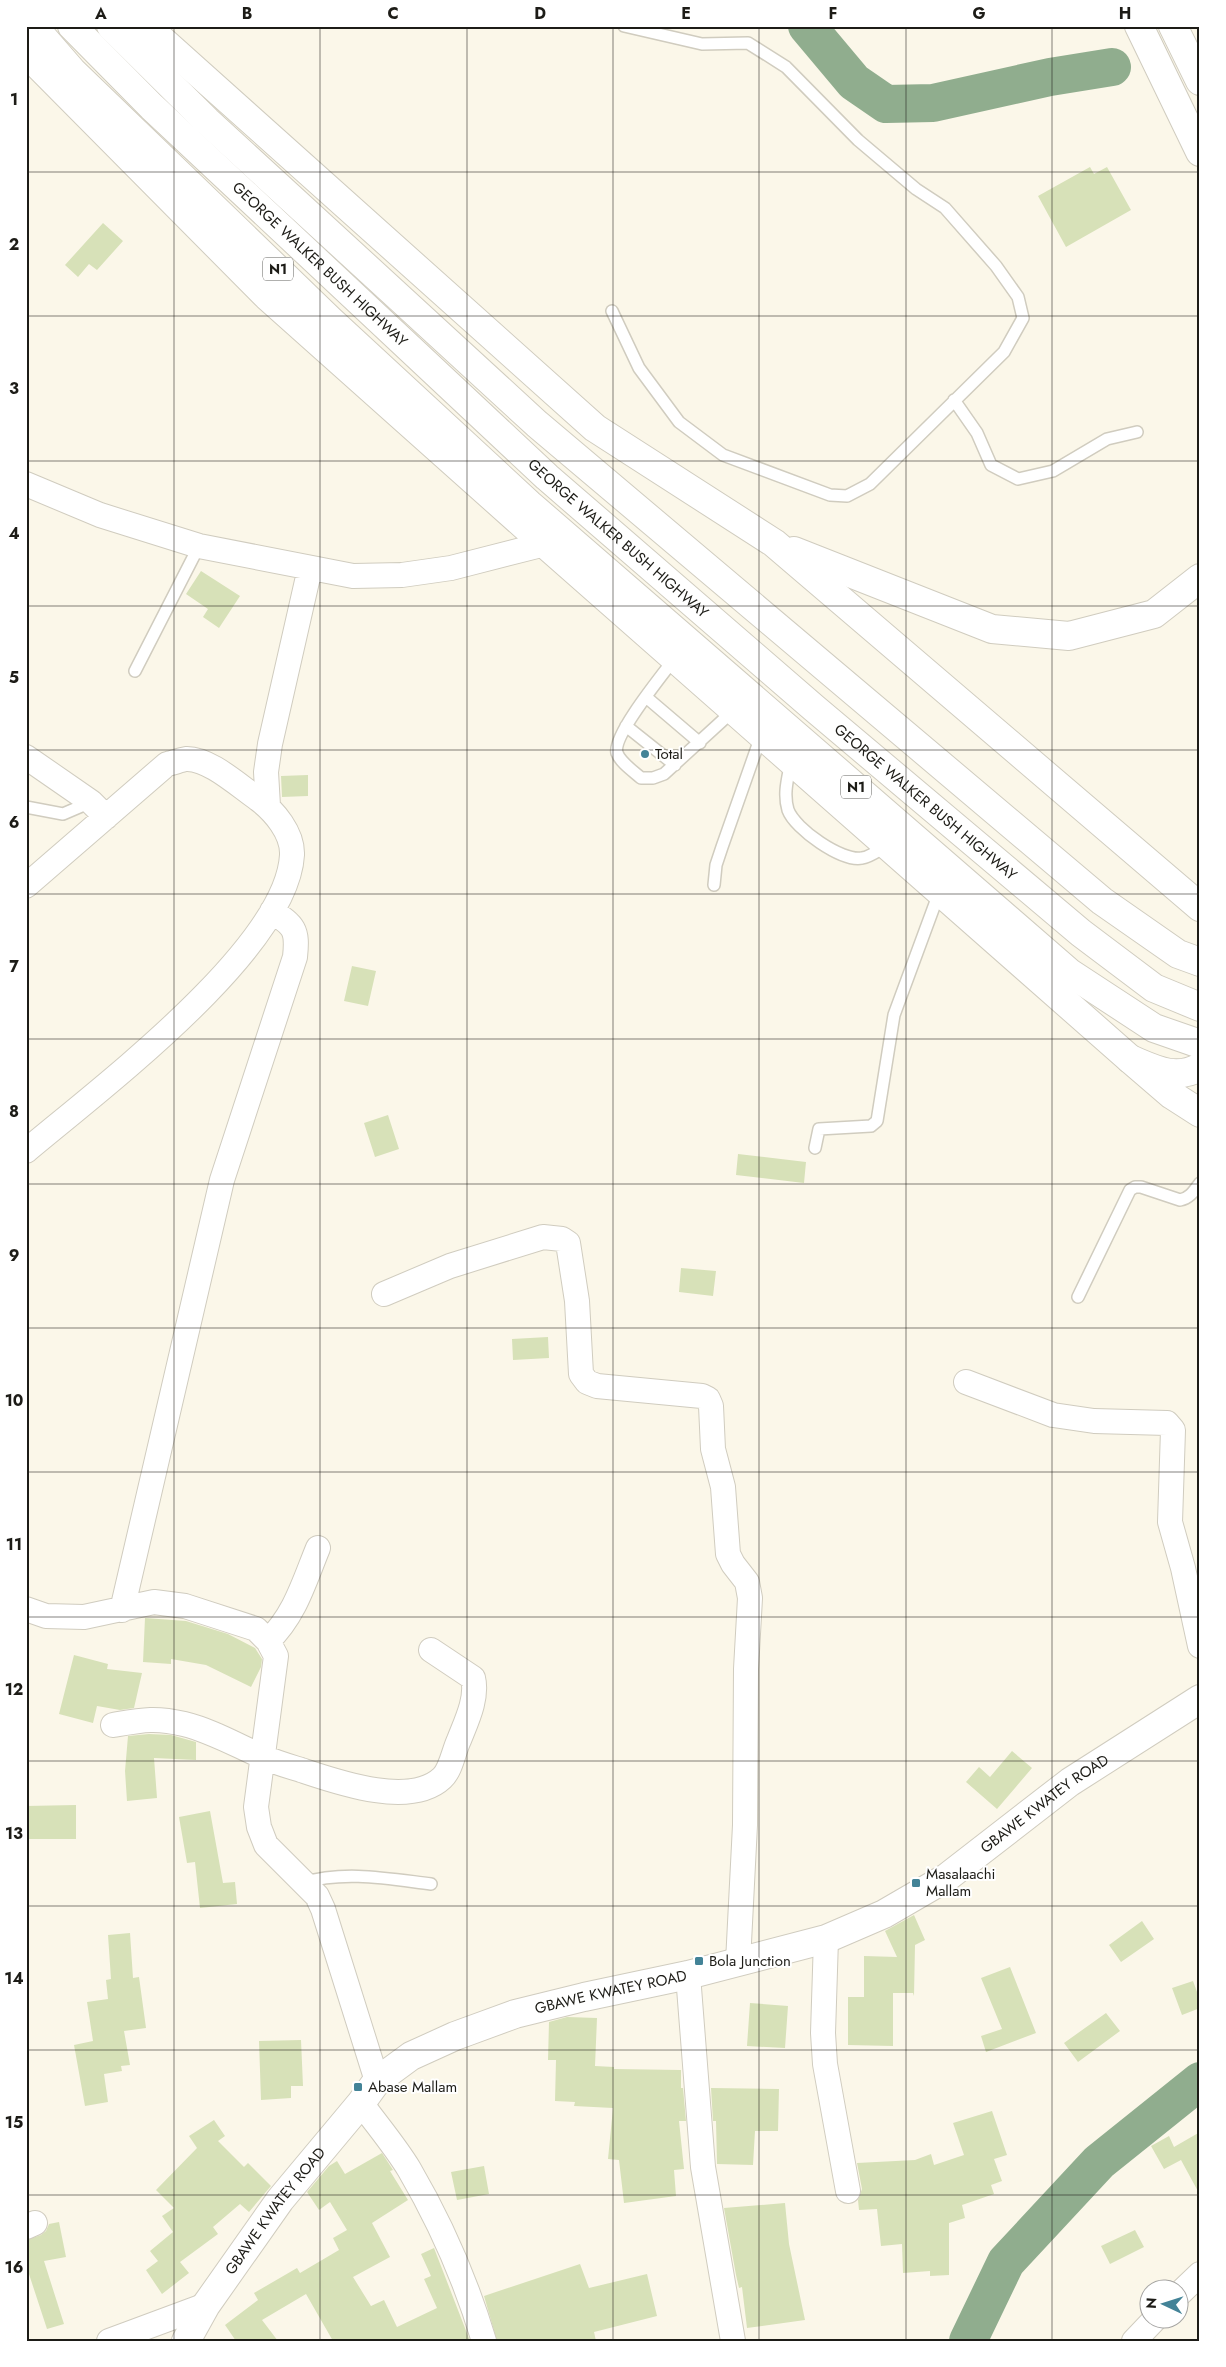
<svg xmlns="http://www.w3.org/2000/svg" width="1226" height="2367" viewBox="0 0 1226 2367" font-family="Jost,sans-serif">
<rect width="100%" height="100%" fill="#fbf7e9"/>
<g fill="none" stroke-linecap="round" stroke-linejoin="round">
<path stroke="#90ad8e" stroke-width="38" d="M807,26L854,82L886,104L933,103L1050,77L1112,67
M968,2341L1006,2262L1099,2162L1200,2081"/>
</g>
<path fill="#d7e1b8" d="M1090,167L1094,174L1107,167L1131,210L1066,247L1038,196Z
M103,223L123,241L97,270L89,264L78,277L65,265Z
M201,571L240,596L219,628L203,617L208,609L186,594Z
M308,775V796L282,797L281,776Z
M352,966L376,971L368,1006L344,1001Z
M388,1115L399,1149L375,1157L364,1123Z
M738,1154L806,1162L804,1183L736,1175Z
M681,1268L716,1271L713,1296L679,1292Z
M548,1337L549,1358L513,1360L512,1339Z
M145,1618L186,1621L228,1634L255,1648L262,1659L261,1667L251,1687L206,1665L171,1659V1664L143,1662Z
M74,1655L108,1664L107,1669L142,1673L134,1708L120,1710L97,1706L93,1723L59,1714Z
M149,1734L171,1735L196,1742V1760L154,1758L157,1798L127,1801L125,1771L128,1736Z
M1012,1751L1032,1768L997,1809L966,1782L979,1767L990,1777Z
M76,1805V1839H26V1806Z
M210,1811L223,1883L235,1882L237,1904L200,1908L195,1862L187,1863L179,1817Z
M914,1915L925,1940L915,1945L914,1996L913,1993H893V2046L848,2045V1997H864V1956L897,1957L885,1931Z
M1142,1921L1154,1939L1121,1962L1109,1945Z
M130,1933L133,1978L139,1977L146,2028L124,2031L130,2065L121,2066L122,2071L104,2074L108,2102L85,2106L74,2045L93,2041L87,2002L108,1999L106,1980L111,1979L108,1935Z
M1010,1967L1036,2033L986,2052L981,2036L1002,2029L981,1978Z
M1193,1981L1200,2000V2008L1182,2015L1172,1988Z
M750,2003L788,2006L785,2048L747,2046Z
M1106,2013L1120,2031L1078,2062L1064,2043Z
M567,2017L597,2018L595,2066L614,2067V2069L681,2070V2088H683L686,2121H679L684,2169L674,2170L676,2196L624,2203L619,2160L608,2159L613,2108L574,2106L575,2102L555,2101L556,2060H548L549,2022Z
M301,2040L303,2086H291V2098L261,2100L259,2041Z
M711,2088L779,2089L778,2131H755L753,2165L717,2164L716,2121H713Z
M992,2111L1007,2155L994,2159L1002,2181L991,2185L994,2194L962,2205L965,2218L949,2223V2275L930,2276V2271L903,2273L902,2244L881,2246L877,2209L859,2210L858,2200L862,2189L857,2163L915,2160L931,2154L934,2165L964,2155L953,2123Z
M214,2120L225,2136L218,2141L244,2167L248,2163L271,2186L249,2212L240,2204L213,2227L218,2234L180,2262L189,2273L162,2294L146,2270L158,2261L150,2251L173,2232L162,2216L174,2208L156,2190L197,2148L189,2136Z
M1200,2132V2195L1181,2160L1164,2169L1151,2146L1169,2136L1174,2147Z
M382,2153L393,2170L390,2171L408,2200L372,2223L390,2257L353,2277L371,2306L384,2300L397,2327L437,2308L424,2279L431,2276L421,2254L434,2248L470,2341H333L306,2294L262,2320L278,2341H236L225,2325L258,2300L254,2293L297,2268L300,2273L339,2250L333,2238L347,2230L330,2202L319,2210L307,2192L329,2166L337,2161L345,2174Z
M484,2166L489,2194L457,2200L451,2172Z
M785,2203L789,2244L805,2320L747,2328L742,2287L739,2288L736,2275L724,2208Z
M59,2222L66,2257L44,2261L64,2324L47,2329L27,2268L26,2240L41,2235L46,2231L49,2224Z
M1135,2230L1144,2247L1110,2264L1101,2246Z
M580,2264L589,2288L647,2274L657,2316L594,2332L596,2341H497L484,2296Z"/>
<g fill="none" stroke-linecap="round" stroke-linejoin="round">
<g stroke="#d0ccbf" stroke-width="14">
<path id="service" d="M612,311L639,368L679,422L723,455L830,495L847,496L870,484L1004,352L1023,318L1018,297L996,266L945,208L916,189L858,140L786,67L748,43L702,44L624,26
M954,400L977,433L991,465L1018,479L1053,471L1107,439L1137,432
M675,658C663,674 612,736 617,753C620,762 633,771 641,778H653L664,774L734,710
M135,671L199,546
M646,697L700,743
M626,726L675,765
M791,761C788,778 783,793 788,810C795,829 842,862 862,858C870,857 879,850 886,846
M26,807L63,814L91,802
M714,885L716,865L722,847L761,736
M815,1148L819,1129L871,1126L877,1121L894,1015L939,893
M1078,1297L1130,1190L1135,1187H1141L1180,1200C1190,1198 1194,1191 1200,1183
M303,1883C344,1870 390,1879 431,1884"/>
</g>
<g stroke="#d0ccbf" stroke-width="26">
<path id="minor" d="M26,484L100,515L199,546L353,576L402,575L451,568L545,544
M26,757L91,802L106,817
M268,806L266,772L270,744L310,568
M26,886L167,764C173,763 180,760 186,759C209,758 239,786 258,799C274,811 293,833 292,855C287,949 97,1091 26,1151
M384,1294L450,1266L543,1237L562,1239L568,1243L577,1301L581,1374L587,1382L597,1386L702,1396L708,1399L711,1406L713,1449L723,1487L728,1554L733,1564L747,1582L750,1598L746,1669L745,1825L738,1962
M966,1382L1053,1415L1094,1421L1167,1423L1173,1430L1170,1522L1183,1568L1200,1646
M26,1609L46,1616L84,1617L154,1602L185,1606L256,1629L268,1641L276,1656L256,1807L259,1827L266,1845L317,1896L323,1909L377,2081
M122,1610L222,1180L295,957C298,929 294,926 272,911
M268,1641C295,1615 304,1582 318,1548
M113,1725C142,1720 155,1717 184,1724C212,1731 236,1745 261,1756C274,1762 288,1766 301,1770C337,1782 410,1808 442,1778C451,1770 454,1750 459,1740C466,1722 478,1698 473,1678L431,1650
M826,1939L823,2033L825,2064L848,2191
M688,1975L703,2167L733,2341
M361,2103C377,2125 395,2146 409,2169C440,2222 466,2281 484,2341
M26,2227L35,2223
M1178,2295L1200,2274
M109,2341L206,2305
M1134,2341L1154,2320"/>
</g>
<g stroke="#d0ccbf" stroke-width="30">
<g id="tertiary">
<path d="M26,53L267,296L545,544L1130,1059L1172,1095L1200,1113"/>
<path id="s1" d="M186,2341L206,2305L280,2200L361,2103L377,2081L411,2056L455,2036L515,2014L584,1997L688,1975L826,1939L884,1914L946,1878L1070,1782L1200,1699"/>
</g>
</g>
<g stroke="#d0ccbf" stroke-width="30">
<g id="trunk">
<path d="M33,26L72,71L330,320L529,504L1070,973L1154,1028L1200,1044"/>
<path id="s2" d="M72,26L152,107L547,477L814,708L1081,933L1154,988L1200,1007"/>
<path d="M111,26L207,121L537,424L1102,901L1178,954L1200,962"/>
<path d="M146,26L595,428L774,543L1200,907"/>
<path d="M1139,26L1200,152"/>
<path d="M1173,26L1200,81"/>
<path d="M794,551L992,629L1069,636L1154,614L1200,578"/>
<path d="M1130,1059C1154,1069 1175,1081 1200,1067"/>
</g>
</g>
<use href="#service" stroke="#fff" stroke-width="11"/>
<use href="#minor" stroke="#fff" stroke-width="24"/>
<use href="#tertiary" stroke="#fff" stroke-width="28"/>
<use href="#trunk" stroke="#fff" stroke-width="28"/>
</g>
<path fill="none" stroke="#1d1c17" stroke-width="1" stroke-opacity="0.55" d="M174,26V2341M320,26V2341M467,26V2341M613,26V2341M759,26V2341M906,26V2341M1052,26V2341M26,172H1200M26,316H1200M26,461H1200M26,606H1200M26,750H1200M26,894H1200M26,1039H1200M26,1184H1200M26,1328H1200M26,1472H1200M26,1617H1200M26,1761H1200M26,1906H1200M26,2050H1200M26,2195H1200"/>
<g fill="#438397" stroke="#fff" stroke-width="2">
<circle cx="645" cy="754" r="5"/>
<rect x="911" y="1878" width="10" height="10" rx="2.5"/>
<rect x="694" y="1956" width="10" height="10" rx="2.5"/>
<rect x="353" y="2082" width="10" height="10" rx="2.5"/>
</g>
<g text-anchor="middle" stroke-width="4" stroke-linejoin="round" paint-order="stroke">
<g fill="#fff" stroke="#61605d" stroke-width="1">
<rect x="263" y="257.5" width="30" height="23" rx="4"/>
<rect x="841" y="775.5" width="30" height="23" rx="4"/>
</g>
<g font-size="14" font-weight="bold" fill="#1d1c17">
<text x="278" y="274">N1</text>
<text x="856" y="792">N1</text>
</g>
<g font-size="15" fill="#1d1c17" stroke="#fff">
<text dy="5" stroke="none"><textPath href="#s2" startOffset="344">GEORGE WALKER BUSH HIGHWAY</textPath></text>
<text dy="5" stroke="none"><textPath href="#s2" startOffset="749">GEORGE WALKER BUSH HIGHWAY</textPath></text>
<text dy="5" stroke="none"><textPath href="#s2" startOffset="1154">GEORGE WALKER BUSH HIGHWAY</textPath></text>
<text dy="5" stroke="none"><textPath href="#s1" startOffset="1056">GBAWE KWATEY ROAD</textPath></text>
<text dy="5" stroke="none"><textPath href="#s1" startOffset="576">GBAWE KWATEY ROAD</textPath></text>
<text dy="5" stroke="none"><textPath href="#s1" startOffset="158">GBAWE KWATEY ROAD</textPath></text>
</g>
<g font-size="15" fill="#1d1c17" stroke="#fff" text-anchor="start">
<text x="655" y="759">Total</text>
<text x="926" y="1879">Masalaachi<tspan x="926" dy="17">Mallam</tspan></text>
<text x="709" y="1966">Bola Junction</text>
<text x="368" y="2092">Abase Mallam</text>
</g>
</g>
<rect width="1226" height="2367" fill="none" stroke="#ffffff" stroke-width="55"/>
<g transform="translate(1164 2304) rotate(274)"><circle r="24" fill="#ffffff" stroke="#a5a4a2"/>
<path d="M0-4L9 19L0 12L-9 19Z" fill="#438397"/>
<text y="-8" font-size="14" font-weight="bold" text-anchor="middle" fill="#1d1c17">N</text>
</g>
<rect x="28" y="28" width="1170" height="2312" fill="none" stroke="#1d1c17" stroke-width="2"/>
<g font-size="16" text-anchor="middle" font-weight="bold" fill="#1d1c17">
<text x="101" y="19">A</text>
<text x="247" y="19">B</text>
<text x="393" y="19">C</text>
<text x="540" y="19">D</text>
<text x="686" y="19">E</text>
<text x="833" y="19">F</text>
<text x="979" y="19">G</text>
<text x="1125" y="19">H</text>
<text x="14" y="105">1</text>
<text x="14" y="250">2</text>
<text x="14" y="394">3</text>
<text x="14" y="539">4</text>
<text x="14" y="683">5</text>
<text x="14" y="828">6</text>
<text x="14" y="972">7</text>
<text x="14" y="1117">8</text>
<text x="14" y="1261">9</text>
<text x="14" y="1406">10</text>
<text x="14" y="1550">11</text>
<text x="14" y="1695">12</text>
<text x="14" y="1839">13</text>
<text x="14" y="1984">14</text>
<text x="14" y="2128">15</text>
<text x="14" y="2273">16</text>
</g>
</svg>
